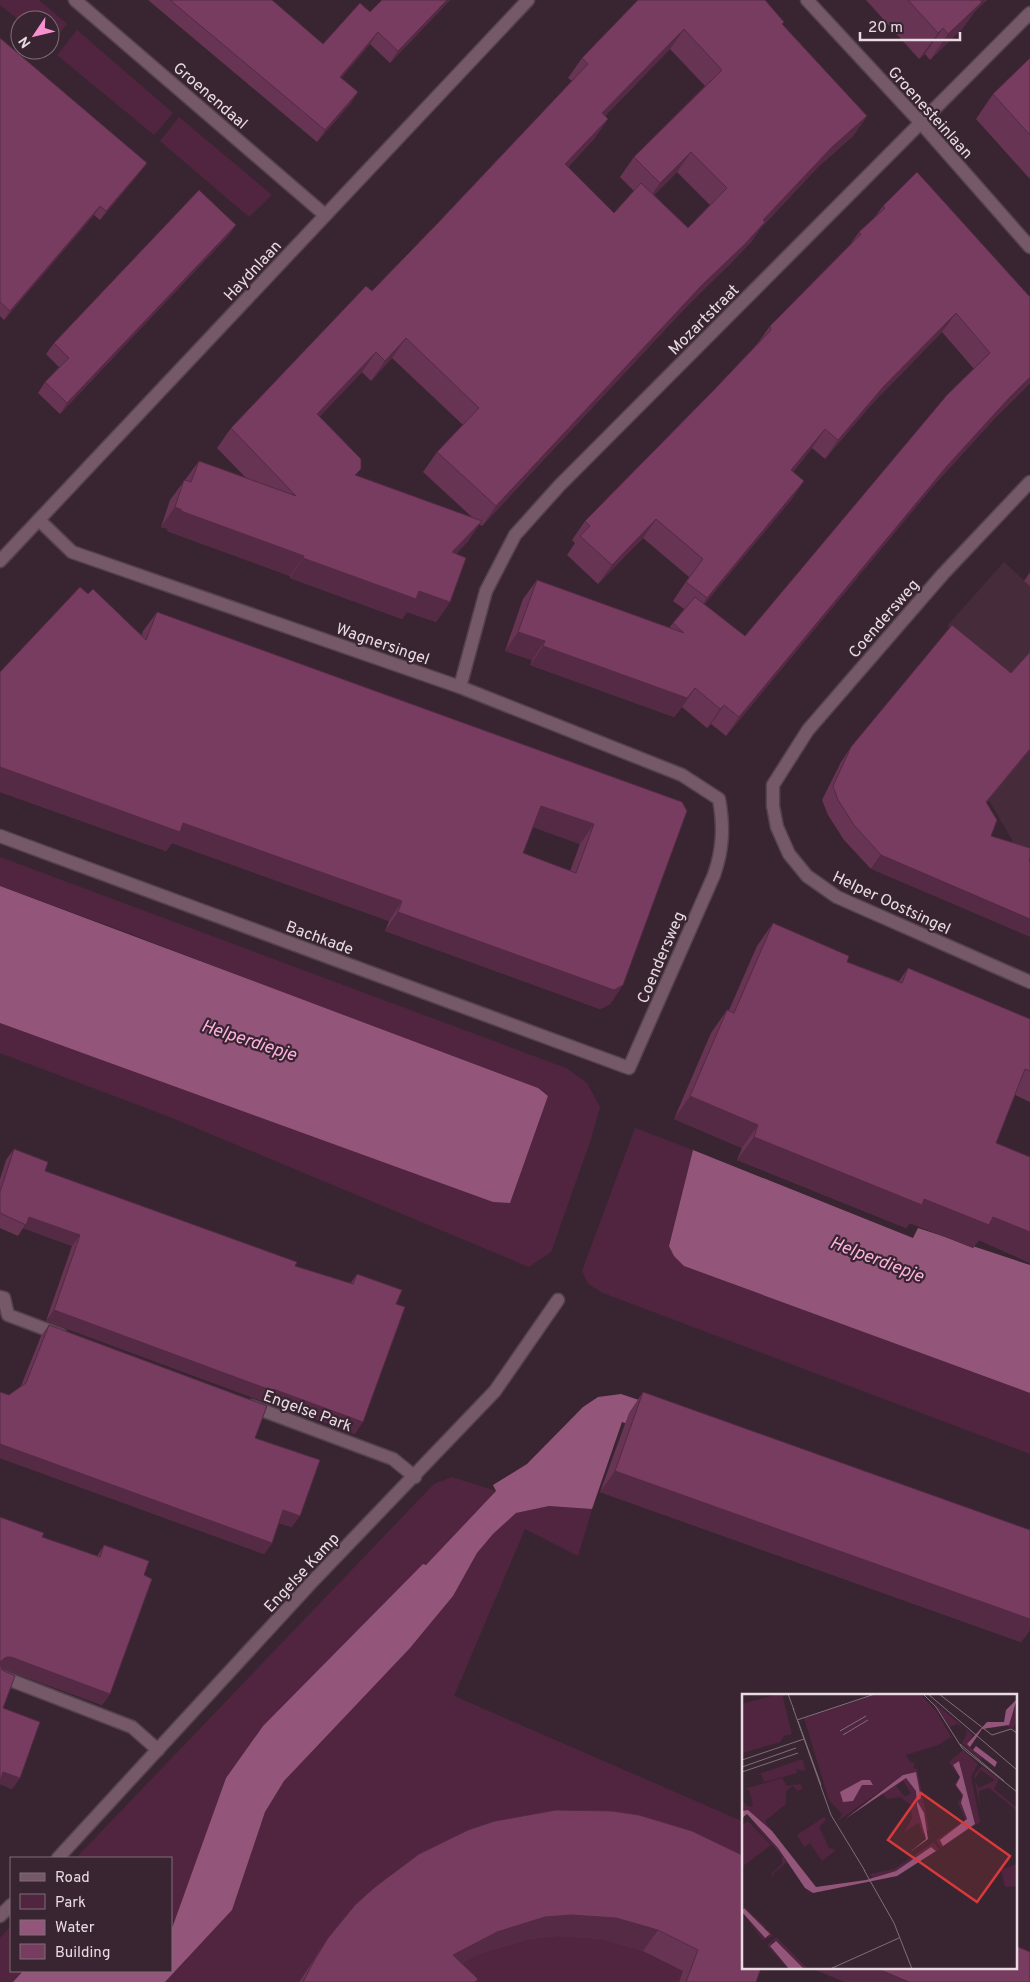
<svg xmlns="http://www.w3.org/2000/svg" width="1030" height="1982" viewBox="0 0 1030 1982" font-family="Overpass,sans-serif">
<rect width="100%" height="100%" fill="#392531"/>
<path fill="#462c3b" d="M1004,562L1030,586V855L1019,852L976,778L1019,691L947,626Z"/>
<path fill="#512540" d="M0,0H39L67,24L50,45V20L20,21L0,5Z
M77,30L173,113L154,135L57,55Z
M179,117L272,195L249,217L160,141Z
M0,857L566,1068L587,1083L600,1107L590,1142L551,1252L529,1267L170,1117L0,1053V1023L493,1202L510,1203L548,1096L131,934L0,886Z
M635,1128L693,1150L669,1245L684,1266L1030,1393V1454L603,1293L588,1284L582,1271Z
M452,1477L496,1491L425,1566L424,1564L263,1726L238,1761L226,1778L171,1931V1858H76L434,1484Z
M549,1506L592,1509L578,1556L525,1529L454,1696L744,1822V1857L314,1959L299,1982H165L232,1910L265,1812L284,1781L410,1648L453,1596L477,1553L493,1534L516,1513Z
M11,1926V1971H23L13,1982H0V1938Z
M577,1929L689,1956L679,1982H441L462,1955L532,1933Z"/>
<path fill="#94557b" d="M0,886L538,1088L548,1096L510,1203L493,1202L0,1023Z
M693,1150L913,1238L918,1228L1030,1265V1393L684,1266L674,1256L669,1246Z
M621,1394L864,1476L1030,1568L622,1422L592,1509L549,1506L516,1513L493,1534L477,1553L453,1596L410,1648L284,1781L265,1812L232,1910L165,1982H13L23,1971H171V1931L226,1778L263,1726L423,1564L426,1565L496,1491L493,1485L527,1464L583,1407L598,1397Z"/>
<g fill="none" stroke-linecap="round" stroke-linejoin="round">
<g stroke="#55424d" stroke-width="15">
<path id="minor" d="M75,0L325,215
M807,0L921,123L1030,247
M1030,482L943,574L808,730L773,785V806L777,827L789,854L807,876L837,897L1030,982
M0,561L528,0
M460,687L486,591L515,535L559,486L1030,13
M0,836L629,1068L714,875C723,849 724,827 719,799L682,775L460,687L72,552L39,520
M0,1297L4,1298L8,1315L61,1335
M251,1406L393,1459L415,1477
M0,1676L132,1727L158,1750
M58,1858L312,1582L495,1391L558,1300
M0,1916L11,1905"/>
</g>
<use href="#minor" stroke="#755969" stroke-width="12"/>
</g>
<path fill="#673453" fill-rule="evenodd" d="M148,0H272L323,44L370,12L382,0H450L390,63L370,44L341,78L358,92L350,104L317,142Z
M638,0L782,24L867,116L853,136L818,167L760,229L751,242L731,263L688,305L482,526L479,524L468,541L456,554L450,602L436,622L407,612L402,619L290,578V576L167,531L168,529L161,527L170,500L199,461L246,478L217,448L231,428L372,291L436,225L572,81L568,78L582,58ZM670,49L705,86L634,157L620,177L634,191L614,213L568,167L594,139L608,119L605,116ZM677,172L710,205L688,228L654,195ZM392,358L463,425L437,452L423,472L473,518L356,476L319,417L362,372L371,381Z
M866,0H987L975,11L963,28L930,60L925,54L919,59Z
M0,38L147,163L141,171L100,220L94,215L4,320L0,316Z
M1030,58V179L976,119L993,94Z
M883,206L1030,297V383L996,417L934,485L726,736L711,724L707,728L682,707L674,717L530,665L532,660L505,651L523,599L537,580L669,628L684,609L673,601L689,577L643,538L598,584L567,555L575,543L572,540L585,521L712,392L758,343L770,326L849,246L859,232L875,217ZM942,332L974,369L745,636L704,604L791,500L804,481L793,472L812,448L825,459L871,405Z
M236,225L228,236L60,414L38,393L45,382L59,367L46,354L54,343Z
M1030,572V586L1024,581Z
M88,594L142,635L143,631L157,612L682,802L623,985L610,1004L600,1009L385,931L389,921L172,843L166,851L0,792V672ZM533,827L580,844L570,871L523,853Z
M1011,673L871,869L844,840L828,815L822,800L841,762L851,747Z
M773,923L847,962L899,981L908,968L1030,1019V1102L1015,1095L996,1143L1030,1157V1263L979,1240L973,1248L910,1223L906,1228L737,1160L742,1148L674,1119L711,1033L727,1010H729L757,946Z
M14,1149L45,1171L295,1266L350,1284L357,1274L396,1304L355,1434L266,1400L265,1402L46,1321L72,1246L23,1228L18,1236L0,1228V1179L6,1160Z
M49,1325L255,1438L292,1527L279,1523L272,1543L264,1554L0,1458V1392L9,1395L21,1386L41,1336Z
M643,1392L1030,1530V1630L1021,1642L600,1492L629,1413Z
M0,1517L42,1537L97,1556L104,1545L144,1575L110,1694L102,1705L1,1668L3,1708L20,1778L12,1789L0,1784Z
M744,1856L756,1982H679L683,1971L643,1951L601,1939L557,1936L530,1939L482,1953L462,1963L476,1982H299L328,1938Z"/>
<path fill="#542a44" d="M447,0H450L390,63L398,51Z
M978,0H987L975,11L963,28L930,60L948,34Z
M943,28L925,54L919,59L938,33Z
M684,29L670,49L588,133L602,113Z
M378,32L370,44L332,89L340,77Z
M358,92L350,104L317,142L325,130Z
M867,116L853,136L818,167L760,229L751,242L731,263L688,305L482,526L496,506L702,285L832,147Z
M608,119L594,139L551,184L565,164Z
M691,152L677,172L646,203L660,183Z
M147,163L141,171L100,220L106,211Z
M100,206L94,215L4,320L10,311Z
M236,225L228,236L60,414L67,403Z
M956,313L942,332L871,405L825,459L838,440L884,386Z
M406,338L392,358L371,381L385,361Z
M376,352L362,372L303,434L317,414Z
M1030,377V383L996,417L934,485L726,736L739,717L947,466L1009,398Z
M825,429L812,448L778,489L791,470Z
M804,481L791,500L694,617L707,598Z
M175,507L182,510L168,529L161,527Z
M181,511L304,556L290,576L167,531Z
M656,519L643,538L598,584L612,565Z
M482,521L468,541L438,572L452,552Z
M303,558L419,591L450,602L436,622L407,612L402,619L290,578Z
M518,632L545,641L532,660L505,651Z
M543,646L695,688L682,707L674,717L530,665Z
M724,705L711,724L707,728L720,709Z
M1030,749V751L976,816L986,802Z
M0,767L183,823L402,901L389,921L172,843L166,851L0,792Z
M541,806L594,824L580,844L527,825Z
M881,855L1030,919V937L871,869Z
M398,912L623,985L610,1004L600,1009L385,931Z
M690,1096L758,1125L742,1148L674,1119Z
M754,1137L924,1199L993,1217L1030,1232V1263L979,1240L973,1248L910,1223L906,1228L737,1160Z
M29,1217L80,1235L72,1246L23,1228Z
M54,1310L273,1389L363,1422L355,1434L266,1400L265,1402L46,1321Z
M0,1444L272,1543L264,1554L0,1458Z
M615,1471L1030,1619V1630L1021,1642L600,1492Z
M283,1510L300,1516L292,1527L275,1522Z
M6,1657H11L110,1694L102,1705L3,1668H0V1662Z
M3,1772L20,1778L12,1789L0,1784V1777Z
M571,1915L616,1918L658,1930L643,1951L601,1939L557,1936L530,1939L482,1953L438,1976L453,1955L497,1932L545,1917Z
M811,1968H876L909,1982H844Z"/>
<path fill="#783c61" stroke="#542a44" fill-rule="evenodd" d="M170,0H272L323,44L360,3L370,12L382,0H447L398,51L378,32L340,77L358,92L325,130Z
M638,0H765L784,22L782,24L867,116L832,147L763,220L765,222L745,244L702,285L496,506L437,452L479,408L406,338L385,361L376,352L317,414L361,459V469L355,475L482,521L452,552L466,558L450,602L419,591L416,599L303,558L304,556L181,511L182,510L175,507L184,480L191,482L199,461L296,496L231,428L366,286L372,291L436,225L588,64L582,58ZM684,29L722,70L634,157L660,183L691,152L727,188L688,228L641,183L614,213L565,164L608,119L602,113Z
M908,0H980L982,2L948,34L943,28L938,33Z
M0,38L147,163L106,211L100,206L10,311L0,302Z
M1030,58V135L993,94Z
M917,172L1030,297V377L1009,398L947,466L739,717L724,705L720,709L695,688L687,698L543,646L545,641L518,632L537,580L684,633L673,623L695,597L745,636L947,395L990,353L956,313L884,386L838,440L825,429L791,470L804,481L707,598L686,582L703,559L656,519L612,565L580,536L590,526L585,521L712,392L771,330L770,326L861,234L859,232L885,208L883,206Z
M199,190L236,225L67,403L45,382L69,358L54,343Z
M80,587L88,594L93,589L146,640L157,612L682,802L687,811L623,985L614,990L398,912L402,901L183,823L180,832L0,767V672ZM541,806L594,824L576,873L523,853Z
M952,625L1011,673L1030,652V749L986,802L997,820L991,836L1030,848V858L1029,861L1030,862V919L881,855L854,825L838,800L833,786L851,747Z
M773,923L849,956L847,962L902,983L908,968L1030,1019V1071L1025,1069L996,1143L1030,1157V1232L993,1217L989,1225L924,1199L922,1205L754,1137L758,1125L690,1096L727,1010L734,1013Z
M14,1149L48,1162L45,1171L297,1262L295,1266L353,1284L357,1274L402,1290L396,1304L405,1307L363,1422L273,1389V1391L54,1310L80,1235L29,1217L26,1225L0,1213V1192Z
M49,1325L267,1406L255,1438L320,1460L300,1516L283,1510L272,1543L0,1444V1392L9,1395L26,1383Z
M643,1392L1030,1530V1619L615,1471Z
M0,1517L44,1533L42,1537L100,1557L104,1545L149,1561L144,1575L152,1579L110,1694L11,1657H6L0,1662L2,1670L15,1676L3,1708L40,1722L20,1778L3,1772L0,1781Z
M556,1810L612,1811L639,1815L692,1831L744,1856V1968H761L756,1982H686L698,1950L658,1930L616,1918L571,1915L545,1917L497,1932L453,1955L478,1979L475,1982H303L314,1961L328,1938L355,1905L375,1887L419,1854L468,1830L495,1821Z
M1016,1946L1030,1952V1982H909L876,1968H1016Z"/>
<g text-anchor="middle" stroke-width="4.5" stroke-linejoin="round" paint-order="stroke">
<g font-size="16" fill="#e9dbe2" stroke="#392531">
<text transform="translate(211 95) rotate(41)" y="6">Groenendaal</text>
<text transform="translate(931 112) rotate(48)" y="6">Groenesteinlaan</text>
<text transform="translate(252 270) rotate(-47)" y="6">Haydnlaan</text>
<text transform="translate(703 319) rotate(-45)" y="6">Mozartstraat</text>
<text transform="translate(883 618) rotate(-49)" y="6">Coendersweg</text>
<text transform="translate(383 643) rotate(19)" y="6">Wagnersingel</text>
<text transform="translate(892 902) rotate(25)" y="6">Helper Oostsingel</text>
<text transform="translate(320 937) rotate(20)" y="6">Bachkade</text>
<text transform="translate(660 957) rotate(-67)" y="6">Coendersweg</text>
<text transform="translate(308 1410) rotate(20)" y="6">Engelse Park</text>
<text transform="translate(301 1572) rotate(-47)" y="6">Engelse Kamp</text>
</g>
<g font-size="18" font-style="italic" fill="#fcb2dd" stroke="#392531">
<text transform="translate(249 1040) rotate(18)" y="6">Helperdiepje</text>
<text transform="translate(877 1259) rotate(21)" y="6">Helperdiepje</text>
</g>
</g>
<g transform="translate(742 1694)">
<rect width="275" height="275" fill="#392531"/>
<path d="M37,0H42L41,4L50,40L42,42L38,48L0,59V10ZM135,0H178L195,18L209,43L196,51L164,61L168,68L173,69L171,74L175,75L187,135L185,137L175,107L179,104L174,78L161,81L96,127L100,120L87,106L62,24ZM188,5L231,41L225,50L240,64L238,66L220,49L225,39L223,34L215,30L208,33ZM275,10V28L271,33L274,36L265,32ZM221,56L236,70L229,83L238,128L199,154L194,146L223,126L216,108L221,103L212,90L218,84L207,68ZM217,67L233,130L201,152L225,127L219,110L221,101L214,91L219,87L218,81L211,72ZM61,65L63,77L54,75L55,79L22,88L19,80L11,82ZM240,72L257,85L252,95L275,114V121L274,116L247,94L237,97L238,113L233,88L237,94L253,86L239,76L232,86L233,80ZM40,84L45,92L58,90L61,94L56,97L51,92L44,97V110L23,127L30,137L2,116L0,107L7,113L11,112L7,96L2,95ZM160,84H164L174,97L175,112L183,136L181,141L177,129L162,138L170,124L169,111L158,103L145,105L140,99ZM161,87L169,99L163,103L154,92ZM4,121L36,154L45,168L31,180L32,185L29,180L40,170V162ZM82,123L84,126L77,133L87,154L94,156L80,167L68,149L62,153L55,141ZM6,127L29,151L0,173V131ZM192,148L197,155L194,157L189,153L154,177L130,184L128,180L152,175ZM275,170V192L263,193L259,176ZM0,211L24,233L20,234L24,239L26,235L31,242L21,246L0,218L22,244L24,239L19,234L21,233ZM34,243L66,275H62L32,247L28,252L45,275L25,251Z" fill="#512540" fill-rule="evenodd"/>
<path d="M275,5L267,31L240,35L228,53L225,50L245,28H262L264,16ZM234,52L255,68L253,73L231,56ZM217,67L233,130L201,152L198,146L225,125L219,109L221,101L214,91L218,83L211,71ZM174,78L179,104L175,107L182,119L186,145L167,159L184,145L175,112L174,97L164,84L103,125L161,81ZM120,86H128L131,91H120L111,107L101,108L98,98ZM6,116L30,137L74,193L124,186L154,177L189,153L194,157L155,182L71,199L63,194L36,154L5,120L0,124V117ZM2,214L28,240L23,244L0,218ZM34,247L62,275H47L28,252Z" fill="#94557b"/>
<path fill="none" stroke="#7f6e78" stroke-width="1" d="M46,0L52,16M181,0L194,13L220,54L275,98M186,0L275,76M197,0L250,41L269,35L275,39M51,14L89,121L123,177M55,26L133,0M56,27L79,91M98,37L124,22M101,41L126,26M218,50L262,87M0,66L62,45M0,73L54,54M0,78L56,59M122,176L152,229L170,275M88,275L157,244"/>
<path fill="#d83a3b" fill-opacity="0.15" stroke="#d83a3b" stroke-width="2.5" d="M179,99L268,162L235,208L146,146Z"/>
<rect width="275" height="275" fill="none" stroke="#e9dbe2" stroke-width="2.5"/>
</g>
<rect x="10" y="1857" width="162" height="115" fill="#392531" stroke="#7f6e78"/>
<rect x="20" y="1873" width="25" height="8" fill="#755969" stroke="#7f6e78"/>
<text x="55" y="1882" font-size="15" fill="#e9dbe2">Road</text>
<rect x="20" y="1894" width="25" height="15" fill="#512540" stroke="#7f6e78"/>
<text x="55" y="1907" font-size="15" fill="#e9dbe2">Park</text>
<rect x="20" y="1920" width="25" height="15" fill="#94557b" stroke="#7f6e78"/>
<text x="55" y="1932" font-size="15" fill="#e9dbe2">Water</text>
<rect x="20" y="1944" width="25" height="15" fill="#783c61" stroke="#7f6e78"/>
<text x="55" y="1957" font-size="15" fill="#e9dbe2">Building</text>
<g transform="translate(35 35) rotate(235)"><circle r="24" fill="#392531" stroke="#7f6e78"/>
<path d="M0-4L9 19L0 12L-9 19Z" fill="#f790ce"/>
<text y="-8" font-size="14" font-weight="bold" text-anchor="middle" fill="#e9dbe2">N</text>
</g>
<path d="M860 32v8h100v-8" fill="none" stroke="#e9dbe2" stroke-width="2.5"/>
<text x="868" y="32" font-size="15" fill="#e9dbe2" stroke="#392531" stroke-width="4" paint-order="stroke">20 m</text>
</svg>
